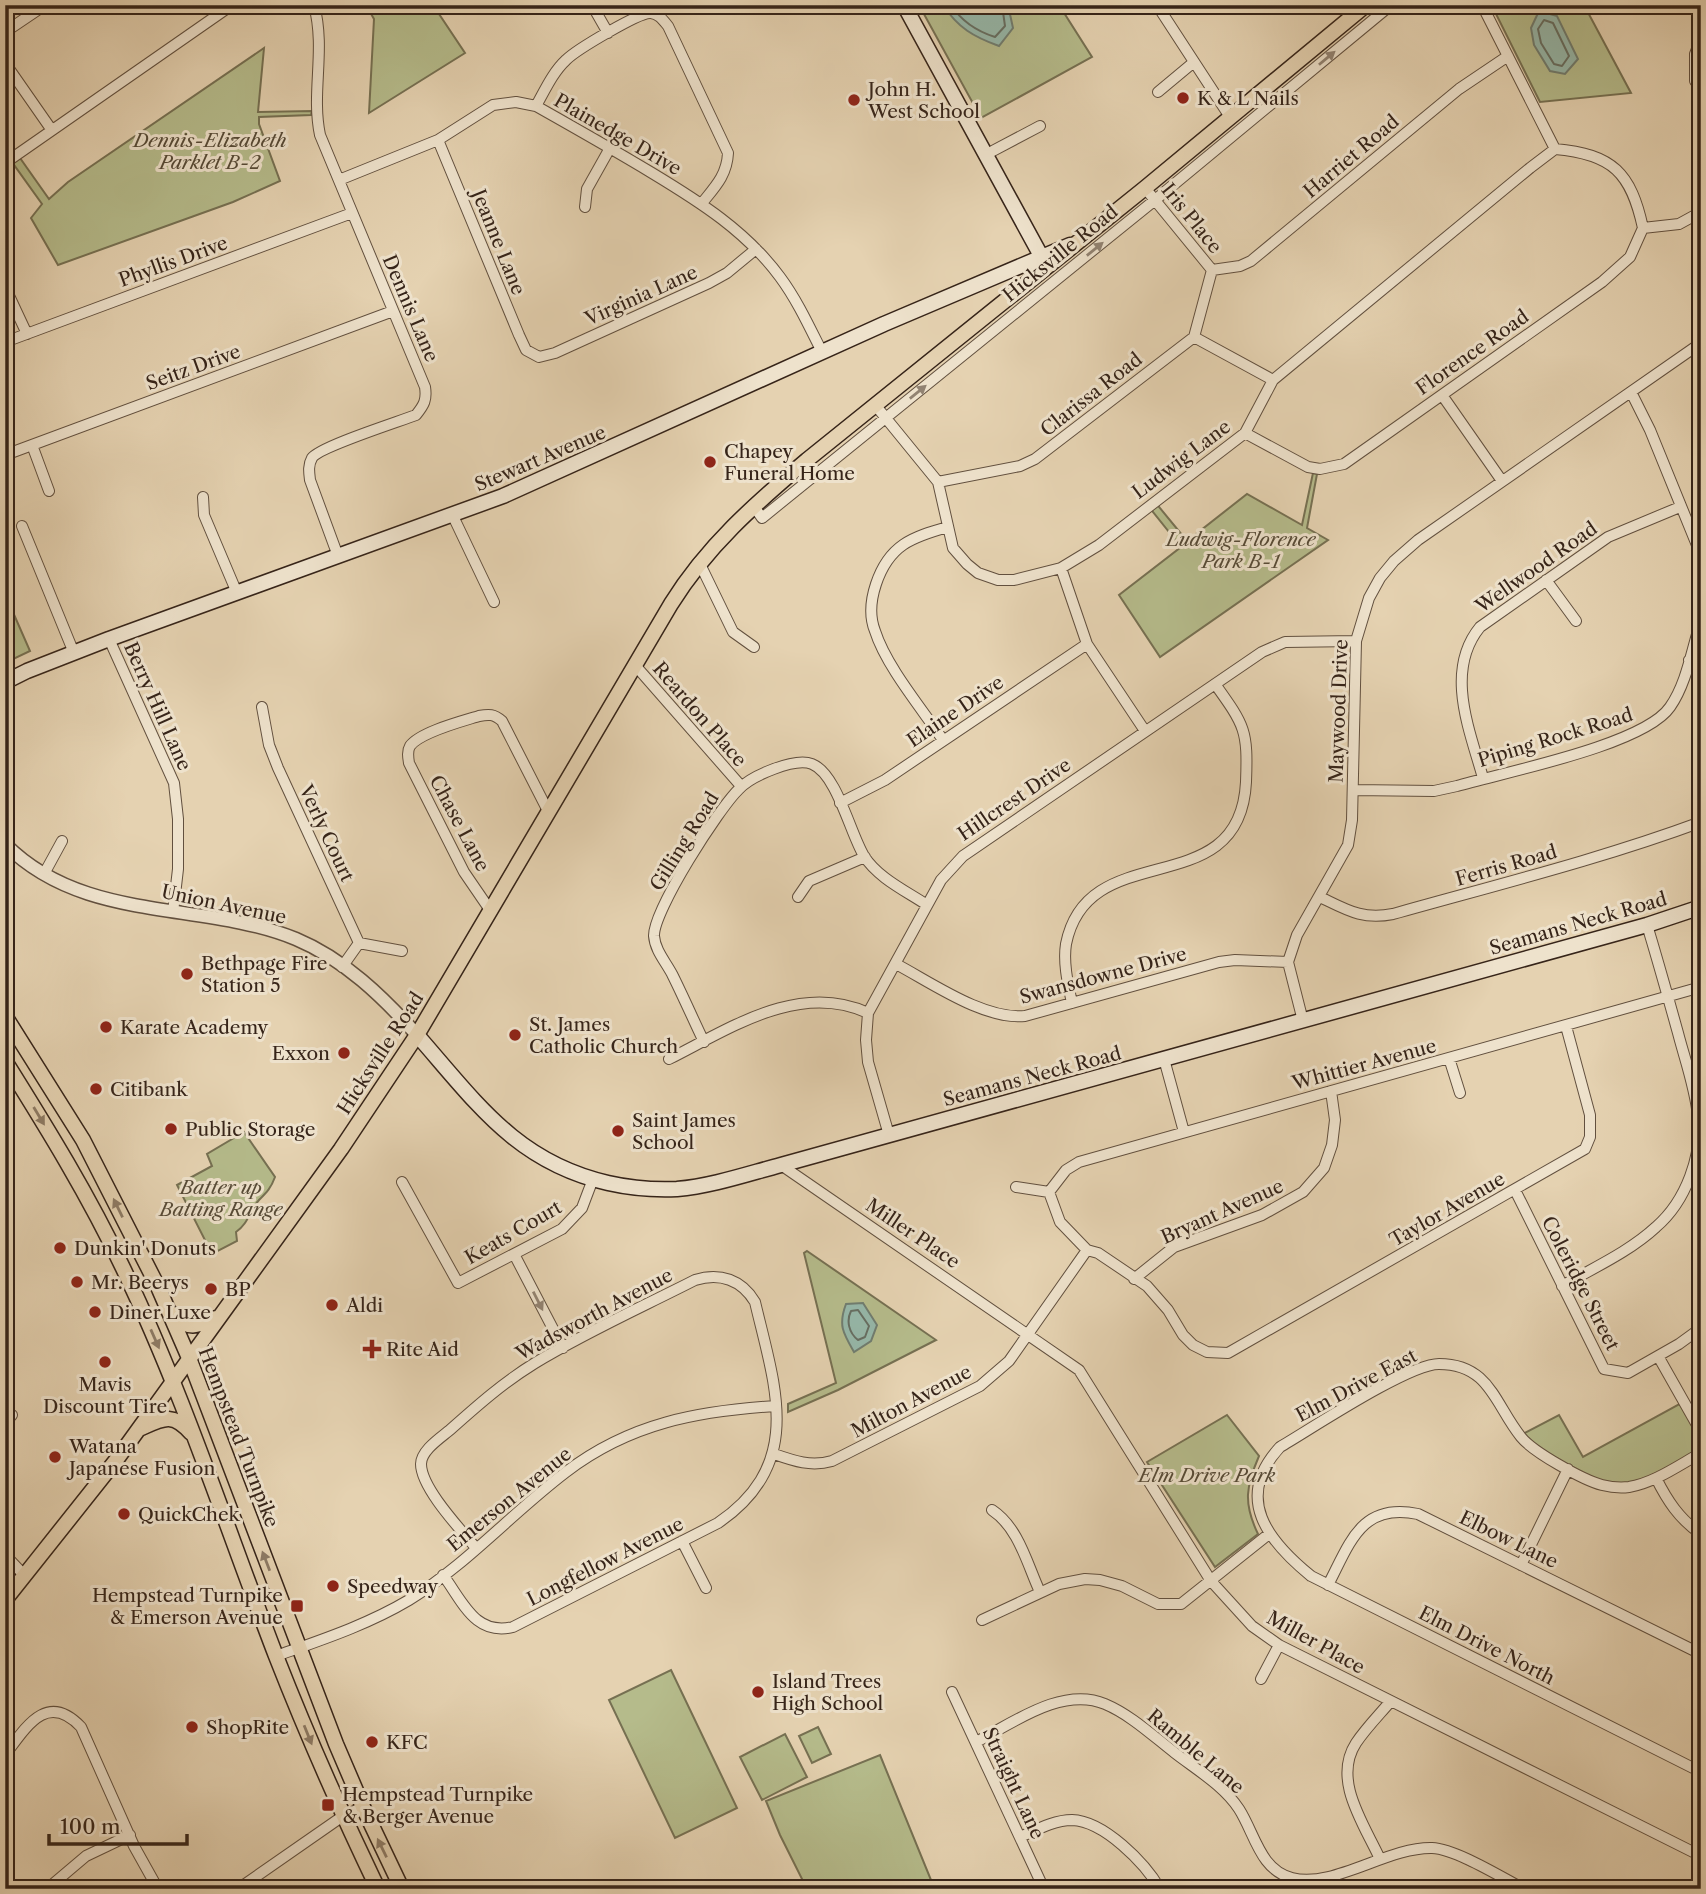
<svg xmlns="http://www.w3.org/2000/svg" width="1706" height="1894" viewBox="0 0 1706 1894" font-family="'Libre Caslon Text',serif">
<rect width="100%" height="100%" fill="#e5d2b1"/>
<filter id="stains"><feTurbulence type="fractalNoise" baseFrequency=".00286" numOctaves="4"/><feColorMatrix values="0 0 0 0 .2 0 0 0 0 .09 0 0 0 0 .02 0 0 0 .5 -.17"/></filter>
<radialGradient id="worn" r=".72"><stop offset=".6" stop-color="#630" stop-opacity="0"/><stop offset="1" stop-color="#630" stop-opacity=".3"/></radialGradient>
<path fill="#b5bb8b" stroke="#767052" stroke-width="2" d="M366,5H433L465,53L369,113L374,19Z
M919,5H1059L1092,57L981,118Z
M1498,5H1584L1631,93L1540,102L1493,8Z
M264,48L258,112L312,111L311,115L259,117V124L280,181L233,202L58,265L31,218L42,204L12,162L20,158L49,199L68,182Z
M1313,473L1317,474L1307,528L1328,540L1160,657L1119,595L1181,547L1149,507L1155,502L1187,541L1247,494L1302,525Z
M5,594L30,651L5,663Z
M244,1132L275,1177C271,1188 267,1192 259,1200C249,1211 249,1223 236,1232L237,1241L212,1254L177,1185L212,1166L207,1154Z
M807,1251L936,1340L838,1390L788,1412V1404L836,1383L804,1253Z
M1683,1402L1701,1435V1451L1640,1483L1603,1484L1537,1450L1521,1435L1559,1415L1583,1457Z
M1227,1415L1259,1456C1246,1486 1243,1503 1258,1534L1215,1567L1147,1462Z
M671,1670L737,1808L675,1838L609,1700Z
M818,1727L831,1754L812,1763L799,1736Z
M785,1734L807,1777L762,1800L740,1757Z
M880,1755L931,1880L911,1889H810L804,1883L780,1835L766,1801Z"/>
<path fill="#96b8aa" stroke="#707d70" stroke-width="2" d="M943,5H1008L1013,28L999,46C974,37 958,28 943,5Z
M1539,11L1557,16L1578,59L1565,74L1550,71L1534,45L1531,28Z
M863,1303L877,1325L871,1341L854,1352C843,1333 838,1325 846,1304Z"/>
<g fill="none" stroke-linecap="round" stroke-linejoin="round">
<path stroke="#666e62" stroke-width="2" d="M951,5C962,22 976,31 995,37L1005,26L1002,5
M1544,20L1553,23L1569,56L1562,66L1554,64L1541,43L1538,29Z
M858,1310L869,1326L865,1337L858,1340C849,1333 846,1321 851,1311Z"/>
<g stroke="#62503f" stroke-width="12">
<path id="minor" d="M314,5C326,50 311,92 320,135L425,387C427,400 424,405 416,415C398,422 319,447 312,458C308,465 309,472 310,480L338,556
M592,5L608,33
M1157,5L1230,117
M1482,5L1555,149C1613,154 1631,173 1643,228
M5,32L45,5
M5,63L51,129
M1695,81V54L1701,39
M1158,92L1194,62
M536,106C545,90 553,72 566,60C576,50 639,12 651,13C659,14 663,20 668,26L728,153C727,175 715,187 702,203
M438,140L519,335L526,350L539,357L555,353L709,283L727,273L756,249
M987,154L1040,126
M5,163L232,5
M339,180L438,140L493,105L516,102L536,106C575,128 614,150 652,173C700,202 746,231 780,277C797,300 809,326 822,352
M1145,188L1212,270
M585,207L587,189L610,148
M1643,228L1679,224L1701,212
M1212,270L1240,266L1251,261L1459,89L1508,56
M5,287L27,334
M1194,337L1273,380
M5,342L352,213
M1631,392L1650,430L1701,555
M1442,395L1502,481
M876,406L938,482L953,548L967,564L978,573L998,580H1014L1061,568L1099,545L1245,433L1273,380L1530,168L1555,149
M1245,433L1308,467L1320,469L1344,464L1602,282L1630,257L1643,228
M32,445L49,491
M5,455L393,311
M938,482L1020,466L1035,459L1194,337L1212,270
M203,497L204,515L237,593
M753,505L762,518L1155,200L1391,5
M452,514L494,602
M22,526L74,653
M699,562L733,632L754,647
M1061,568L1087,644L1145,731
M1546,580L1576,621
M109,639L174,783L178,819V869L173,912
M1689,660L1701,664
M634,664L741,786
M262,707L269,745L278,768L359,943L342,967
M943,740C922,709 886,666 875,631C869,616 871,599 876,584C889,545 912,537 948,527
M1483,778C1470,731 1444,671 1480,627L1608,537L1680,507
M1353,790L1434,791L1457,786C1505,772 1644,745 1670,707C1687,683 1692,648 1701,621
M840,803L885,780L1087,644
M44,874L62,841
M798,897L809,881L865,857
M1320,897C1347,910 1362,920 1393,914C1496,885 1601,859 1701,822
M490,910L464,872L409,763C408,757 407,751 410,746C420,732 463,721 479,716C489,714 494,714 502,721L548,811
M359,943L402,951
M896,964C932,983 984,1020 1025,1016L1219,962L1235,960L1288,962
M1072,1003C1068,984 1063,963 1066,944C1088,834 1240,906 1246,782C1248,730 1245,726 1215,684
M1303,1021L1288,962L1297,935L1348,845L1352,820L1356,641L1369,598L1380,578L1394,561L1418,540L1701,343
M704,1042C693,1019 683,996 672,974C665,961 655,950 654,936C653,911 719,808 739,789C751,776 795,757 812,764C837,774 850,833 864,856C878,878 906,891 927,905
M1449,1058L1460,1093
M669,1059C729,1029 799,981 868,1013
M1164,1059L1184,1132
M889,1135L868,1062L866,1040L868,1013L941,880L963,856L1262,652L1285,642L1356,641
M781,1165L1079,1370L1211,1581L1252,1626L1279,1645L1701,1856
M402,1182L458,1283L562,1229L582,1208L593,1179
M1016,1187L1049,1192
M1515,1190L1604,1369L1628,1373L1679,1344L1701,1328
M1049,1192L1060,1222L1087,1250L1098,1253L1147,1286L1168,1310L1183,1335L1193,1345L1207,1352L1228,1353L1585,1149L1590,1137V1115L1566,1026
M1049,1192L1066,1170L1079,1162L1701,987
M514,1254L563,1348
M1134,1279L1174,1247L1262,1215L1303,1192L1324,1168L1332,1145L1335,1120L1331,1091
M1562,1286C1593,1268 1629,1252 1656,1227C1686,1201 1703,1155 1698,1116C1695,1087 1685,1060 1678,1033C1668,997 1658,961 1647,925
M1658,1356L1701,1432
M5,1423L12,1415
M1701,1453C1679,1465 1654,1483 1629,1487C1621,1488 1610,1487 1602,1485C1583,1480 1533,1452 1521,1437C1495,1405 1490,1364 1439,1364C1408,1364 1311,1429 1280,1447C1233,1498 1268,1541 1311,1576L1701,1772
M774,1454C794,1461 811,1467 832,1461L980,1386L1009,1361L1087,1250
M1656,1478C1667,1500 1679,1519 1701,1534
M992,1510C1019,1528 1027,1564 1040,1592
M682,1541L706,1588
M5,1555L24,1575
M1521,1565L1568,1469
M443,1575C463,1602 475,1636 513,1627L718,1523C805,1464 775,1387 755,1302C742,1280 720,1272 695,1280C642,1307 586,1332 535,1363C504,1382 478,1405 451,1429C442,1437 421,1450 421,1464C421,1488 461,1530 476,1548
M1328,1585C1350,1543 1361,1502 1418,1514L1701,1654
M982,1620L1059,1584L1085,1579L1100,1580L1122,1586L1158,1604H1181L1269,1534
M276,1656C321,1640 367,1625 409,1600C466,1565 512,1513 566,1472C630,1423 698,1411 776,1406
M1261,1679L1279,1645
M952,1692L1044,1889
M976,1742C1013,1723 1062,1686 1105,1704C1131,1715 1153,1736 1175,1753C1197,1770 1224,1786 1239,1809C1255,1834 1260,1870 1292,1878C1333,1889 1387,1847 1432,1848C1456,1849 1501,1877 1524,1889
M5,1755C26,1727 47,1691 81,1727L134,1846L158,1889
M1020,1837C1036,1830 1054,1820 1072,1820C1104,1821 1145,1863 1160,1889
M1380,1859C1364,1824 1332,1780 1356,1743C1366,1728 1379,1715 1390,1702
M47,1889L86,1856L130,1835
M238,1889L343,1816L363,1807"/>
</g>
<g stroke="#62503f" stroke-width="15">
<path id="tertiary" d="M5,844C84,924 201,900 296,939C344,959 383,997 417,1035"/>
</g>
<g stroke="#362419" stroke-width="17">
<path id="secondary" d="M904,5L1046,265
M5,682L27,671L109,639L503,496L884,324L1070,245
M417,1035C476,1102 516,1162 608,1183C630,1188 654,1190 677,1189C712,1186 747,1174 781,1165L1647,925L1701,907"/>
</g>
<g stroke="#362419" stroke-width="17">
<path id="primary" d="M5,1016L83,1140L159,1289L189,1358L336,1744L363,1807L402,1889
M5,1061C47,1128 89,1196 123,1268C183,1393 226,1526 276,1656C307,1735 341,1812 378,1889
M173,1314C187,1331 198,1326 216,1318
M139,1429C162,1419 172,1411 191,1433
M5,1600L117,1459L341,1149L417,1035L671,604C707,546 755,504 807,460L1145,188L1366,5"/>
</g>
<use href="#minor" stroke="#eee2cc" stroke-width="10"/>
<use href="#tertiary" stroke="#eee2cc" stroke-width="12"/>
<use href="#secondary" stroke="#eee2cc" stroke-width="14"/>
<use href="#primary" stroke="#e5d2b1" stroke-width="14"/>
</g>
<defs><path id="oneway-solid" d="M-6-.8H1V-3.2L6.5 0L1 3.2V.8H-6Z" transform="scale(1.75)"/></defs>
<g fill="#928372">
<use href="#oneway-solid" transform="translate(1327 58) rotate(-40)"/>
<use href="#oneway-solid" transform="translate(1095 249) rotate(-39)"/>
<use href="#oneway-solid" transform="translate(918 392) rotate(-39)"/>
<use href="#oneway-solid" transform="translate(538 1301) rotate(63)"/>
</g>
<g fill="#8e7b65">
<use href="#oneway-solid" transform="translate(39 1116) rotate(59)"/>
<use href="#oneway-solid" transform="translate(118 1208) rotate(-116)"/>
<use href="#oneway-solid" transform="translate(155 1339) rotate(66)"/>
<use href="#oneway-solid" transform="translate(266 1561) rotate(-111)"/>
<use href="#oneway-solid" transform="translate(308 1735) rotate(68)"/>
<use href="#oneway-solid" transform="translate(382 1848) rotate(-116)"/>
</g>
<g fill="#8f2418" stroke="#eee2cc" stroke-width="2.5">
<circle cx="1183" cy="98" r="7"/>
<circle cx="854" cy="100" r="7"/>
<circle cx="710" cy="462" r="7"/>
<circle cx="187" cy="974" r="7"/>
<circle cx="106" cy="1027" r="7"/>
<circle cx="515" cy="1035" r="7"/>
<circle cx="344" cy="1053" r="7"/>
<circle cx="96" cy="1089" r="7"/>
<circle cx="171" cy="1129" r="7"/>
<circle cx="618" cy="1131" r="7"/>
<circle cx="60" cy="1248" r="7"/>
<circle cx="77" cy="1282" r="7"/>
<circle cx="211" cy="1289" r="7"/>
<circle cx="332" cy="1305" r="7"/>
<circle cx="95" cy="1312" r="7"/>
<path d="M368.5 1338.5h7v7h7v7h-7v7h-7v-7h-7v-7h7z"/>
<circle cx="105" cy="1362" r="7"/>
<circle cx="55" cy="1457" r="7"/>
<circle cx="124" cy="1514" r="7"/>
<circle cx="333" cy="1586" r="7"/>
<rect x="290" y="1599" width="14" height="14" rx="3.5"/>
<circle cx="758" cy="1692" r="7"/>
<circle cx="192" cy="1727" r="7"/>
<circle cx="372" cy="1742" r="7"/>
<rect x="321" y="1798" width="14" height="14" rx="3.5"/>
</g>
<g text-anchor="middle" stroke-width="6" stroke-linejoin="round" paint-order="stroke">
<g font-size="19" fill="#362419" stroke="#eee2cc" text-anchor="start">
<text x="868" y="96">John H.<tspan x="868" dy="22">West School</tspan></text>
<text x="1197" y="105">K &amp; L Nails</text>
<text x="724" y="458">Chapey<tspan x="724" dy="22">Funeral Home</tspan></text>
<text x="201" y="970">Bethpage Fire<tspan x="201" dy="22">Station 5</tspan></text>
<text x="529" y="1031">St. James<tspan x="529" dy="22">Catholic Church</tspan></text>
<text x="120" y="1034">Karate Academy</text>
<text x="330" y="1060" text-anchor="end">Exxon</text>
<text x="110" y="1096">Citibank</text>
<text x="632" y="1127">Saint James<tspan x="632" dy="22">School</tspan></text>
<text x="185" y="1136">Public Storage</text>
<text x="74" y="1255">Dunkin' Donuts</text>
<text x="91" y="1289">Mr. Beerys</text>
<text x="225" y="1296">BP</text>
<text x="346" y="1312">Aldi</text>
<text x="109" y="1319">Diner Luxe</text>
<text x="386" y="1356">Rite Aid</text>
<text x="105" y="1391" text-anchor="middle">Mavis<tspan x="105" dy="22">Discount Tire</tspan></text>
<text x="69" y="1453">Watana<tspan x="69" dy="22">Japanese Fusion</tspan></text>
<text x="138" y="1521">QuickChek</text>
<text x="347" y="1593">Speedway</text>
<text x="283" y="1602" text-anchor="end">Hempstead Turnpike<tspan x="283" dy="22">&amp; Emerson Avenue</tspan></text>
<text x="772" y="1688">Island Trees<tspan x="772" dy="22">High School</tspan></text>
<text x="206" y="1734">ShopRite</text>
<text x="386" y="1749">KFC</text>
<text x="342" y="1801">Hempstead Turnpike<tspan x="342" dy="22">&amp; Berger Avenue</tspan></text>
</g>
<g font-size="19" fill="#362419" stroke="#eee2cc">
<text transform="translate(618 134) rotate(30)" y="7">Plainedge Drive</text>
<text transform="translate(1351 156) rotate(-40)" y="7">Harriet Road</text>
<text transform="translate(1192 218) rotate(51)" y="7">Iris Place</text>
<text transform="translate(499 242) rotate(68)" y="7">Jeanne Lane</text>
<text transform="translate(1060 253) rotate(-39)" y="7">Hicksville Road</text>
<text transform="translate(173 261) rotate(-20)" y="7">Phyllis Drive</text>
<text transform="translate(641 295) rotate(-24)" y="7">Virginia Lane</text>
<text transform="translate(411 308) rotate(67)" y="7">Dennis Lane</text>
<text transform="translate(1472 352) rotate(-35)" y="7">Florence Road</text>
<text transform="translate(193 367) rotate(-20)" y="7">Seitz Drive</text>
<text transform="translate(1091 394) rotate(-38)" y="7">Clarissa Road</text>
<text transform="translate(540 458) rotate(-23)" y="7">Stewart Avenue</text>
<text transform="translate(1181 459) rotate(-37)" y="7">Ludwig Lane</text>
<text transform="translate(1536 567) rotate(-35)" y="7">Wellwood Road</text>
<text transform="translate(158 706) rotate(66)" y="7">Berry Hill Lane</text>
<text transform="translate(955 711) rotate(-34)" y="7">Elaine Drive</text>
<text transform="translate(1338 711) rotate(-88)" y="7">Maywood Drive</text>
<text transform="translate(700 714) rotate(49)" y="7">Reardon Place</text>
<text transform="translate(1555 737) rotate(-17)" y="7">Piping Rock Road</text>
<text transform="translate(1014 799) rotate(-34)" y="7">Hillcrest Drive</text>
<text transform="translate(460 823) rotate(62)" y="7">Chase Lane</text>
<text transform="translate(327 833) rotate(65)" y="7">Verly Court</text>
<text transform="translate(684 841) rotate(-58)" y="7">Gilling Road</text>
<text transform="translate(1506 865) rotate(-16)" y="7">Ferris Road</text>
<text transform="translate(224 904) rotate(12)" y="7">Union Avenue</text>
<text transform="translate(1578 923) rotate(-16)" y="7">Seamans Neck Road</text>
<text transform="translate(1103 975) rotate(-15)" y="7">Swansdowne Drive</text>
<text transform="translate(380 1053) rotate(-57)" y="7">Hicksville Road</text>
<text transform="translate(1364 1064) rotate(-15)" y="7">Whittier Avenue</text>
<text transform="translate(1032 1076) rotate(-15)" y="7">Seamans Neck Road</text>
<text transform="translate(1447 1209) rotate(-30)" y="7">Taylor Avenue</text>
<text transform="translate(1222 1211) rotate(-24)" y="7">Bryant Avenue</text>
<text transform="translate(513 1232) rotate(-30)" y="7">Keats Court</text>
<text transform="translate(913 1233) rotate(34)" y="7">Miller Place</text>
<text transform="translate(1581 1283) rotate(63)" y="7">Coleridge Street</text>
<text transform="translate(594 1314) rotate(-28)" y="7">Wadsworth Avenue</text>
<text transform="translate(1356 1385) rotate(-28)" y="7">Elm Drive East</text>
<text transform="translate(911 1401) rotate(-28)" y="7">Milton Avenue</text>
<text transform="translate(239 1437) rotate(69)" y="7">Hempstead Turnpike</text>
<text transform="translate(509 1499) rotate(-39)" y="7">Emerson Avenue</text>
<text transform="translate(1509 1539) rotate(26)" y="7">Elbow Lane</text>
<text transform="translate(605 1561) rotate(-27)" y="7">Longfellow Avenue</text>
<text transform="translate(1316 1642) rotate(29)" y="7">Miller Place</text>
<text transform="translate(1487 1645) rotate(27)" y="7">Elm Drive North</text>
<text transform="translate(1196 1751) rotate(40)" y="7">Ramble Lane</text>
<text transform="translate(1014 1783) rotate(65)" y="7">Straight Lane</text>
</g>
<g font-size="19" font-style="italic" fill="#564a36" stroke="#eee2cc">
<text x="210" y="147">Dennis-Elizabeth<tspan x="210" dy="22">Parklet B-2</tspan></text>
<text x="1241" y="546">Ludwig-Florence<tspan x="1241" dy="22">Park B-1</tspan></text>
<text x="221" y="1194">Batter up<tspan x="221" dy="22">Batting Range</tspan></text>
<text x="1207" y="1482">Elm Drive Park</text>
</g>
</g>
<rect width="1706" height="1894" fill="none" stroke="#e5d2b1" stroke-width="28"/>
<rect x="7" y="7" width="1692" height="1880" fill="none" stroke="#362419" stroke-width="3.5"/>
<rect x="14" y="14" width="1678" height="1866" fill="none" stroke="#362419" stroke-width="2"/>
<path d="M49 1834v10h138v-10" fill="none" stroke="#362419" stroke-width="3.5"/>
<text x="60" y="1834" font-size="21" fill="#362419" stroke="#eee2cc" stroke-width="5" paint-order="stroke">100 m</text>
<rect width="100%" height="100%" filter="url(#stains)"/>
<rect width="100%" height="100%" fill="url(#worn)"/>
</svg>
